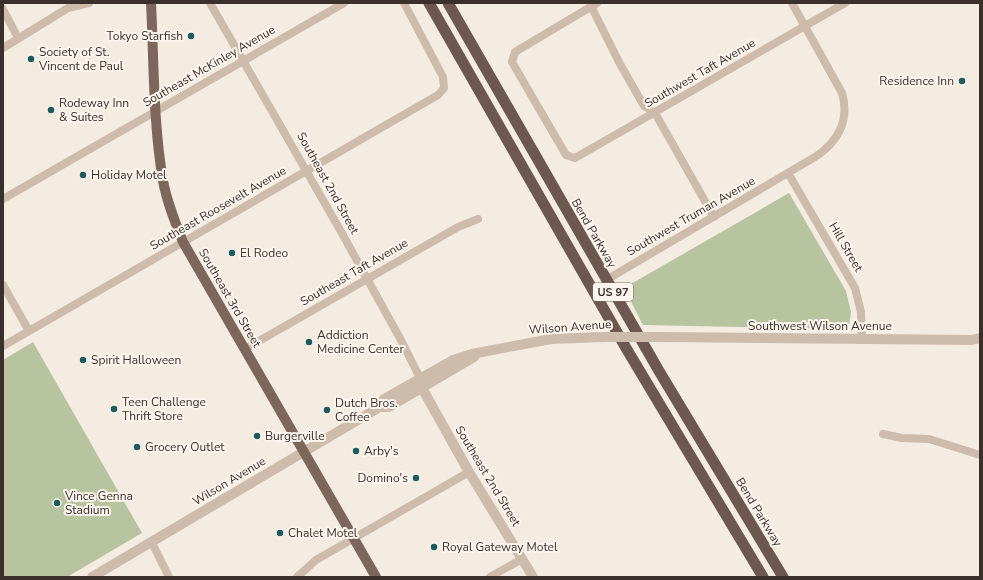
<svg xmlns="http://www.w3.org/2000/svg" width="983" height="580" viewBox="0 0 983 580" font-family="'Nunito Sans',sans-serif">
<rect width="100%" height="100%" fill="#f4ebe1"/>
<path fill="#b8c4a0" d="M789,193L846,291L851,312L849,326L841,329L643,325L624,288Z
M33,342L142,533L67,577H3V360Z"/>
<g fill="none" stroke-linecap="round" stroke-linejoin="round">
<path stroke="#cdbbac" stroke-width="8" d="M210,3L339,228L402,342L420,378
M597,3L515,52L512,62L566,155L575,158L845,3
M591,6L620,64L644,106L655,113L714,217
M3,9L18,38
M3,48L68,8L89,3
M788,173L855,288L861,312L862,340
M3,199L344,3
M606,280L815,157C838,142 850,120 842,93L792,3
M3,285L29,331
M3,346L438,95L444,88L443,77L404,3
M245,349L458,227L478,219
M883,434L902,438L929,439L980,455
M152,543L169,577
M297,577L316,560L469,472
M490,577L522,559"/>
<path stroke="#cdbbac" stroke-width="10" d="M659,337L972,340L980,338
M422,388L469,472L533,577
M379,407H389L474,357
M92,577L373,411L379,407L384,399L453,360L472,354L551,339L604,337"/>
<path stroke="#7d675c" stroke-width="10" d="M151,3C154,62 153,122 163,181C167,202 175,222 183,242L376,577"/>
<path stroke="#6c584f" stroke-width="11" d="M429,3L626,348L763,577
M448,3L659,371L783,577"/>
<path stroke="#cdbbac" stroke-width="10" d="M604,337H659"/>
</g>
<g fill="#1f5a5e" stroke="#fbf5ee" stroke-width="1.5">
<circle cx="191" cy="36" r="4"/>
<circle cx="31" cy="59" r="4"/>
<circle cx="962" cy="81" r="4"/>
<circle cx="51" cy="110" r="4"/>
<circle cx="83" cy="175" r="4"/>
<circle cx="232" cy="253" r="4"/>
<circle cx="309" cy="342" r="4"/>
<circle cx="83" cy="360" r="4"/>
<circle cx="114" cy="409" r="4"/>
<circle cx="327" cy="410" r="4"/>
<circle cx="257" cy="436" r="4"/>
<circle cx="137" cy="447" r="4"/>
<circle cx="356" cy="451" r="4"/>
<circle cx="416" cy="478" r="4"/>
<circle cx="57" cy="503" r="4"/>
<circle cx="280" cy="533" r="4"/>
<circle cx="434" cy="547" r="4"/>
</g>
<g text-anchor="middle" stroke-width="4" stroke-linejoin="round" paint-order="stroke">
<rect fill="#fbf5ee" stroke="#756b66" stroke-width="1" x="593" y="283" width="40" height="18" rx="3"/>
<g font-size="11" font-weight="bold" fill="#3b302b">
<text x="613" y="296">US 97</text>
</g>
<g font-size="12" fill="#3b302b" stroke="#fbf5ee" text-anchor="start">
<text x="183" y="40" text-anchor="end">Tokyo Starfish</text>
<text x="39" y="56">Society of St.<tspan x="39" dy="14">Vincent de Paul</tspan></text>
<text x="954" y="85" text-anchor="end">Residence Inn</text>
<text x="59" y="107">Rodeway Inn<tspan x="59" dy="14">&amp; Suites</tspan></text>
<text x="91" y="179">Holiday Motel</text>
<text x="240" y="257">El Rodeo</text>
<text x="317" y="339">Addiction<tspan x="317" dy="14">Medicine Center</tspan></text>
<text x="91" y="364">Spirit Halloween</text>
<text x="122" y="406">Teen Challenge<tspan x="122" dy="14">Thrift Store</tspan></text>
<text x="335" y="407">Dutch Bros.<tspan x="335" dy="14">Coffee</tspan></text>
<text x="265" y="440">Burgerville</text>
<text x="145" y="451">Grocery Outlet</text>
<text x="364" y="455">Arby's</text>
<text x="408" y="482" text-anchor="end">Domino's</text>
<text x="65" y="500">Vince Genna<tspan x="65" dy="14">Stadium</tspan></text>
<text x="288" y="537">Chalet Motel</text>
<text x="442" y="551">Royal Gateway Motel</text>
</g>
<g font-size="12" fill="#3b302b" stroke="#fbf5ee">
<text transform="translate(209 66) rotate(-30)" y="4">Southeast McKinley Avenue</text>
<text transform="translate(700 73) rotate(-30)" y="4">Southwest Taft Avenue</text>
<text transform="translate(328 183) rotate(61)" y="4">Southeast 2nd Street</text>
<text transform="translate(218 208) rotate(-30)" y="4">Southeast Roosevelt Avenue</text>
<text transform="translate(691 216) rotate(-30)" y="4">Southwest Truman Avenue</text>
<text transform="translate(594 233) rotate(60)" y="4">Bend Parkway</text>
<text transform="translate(846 247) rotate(60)" y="4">Hill Street</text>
<text transform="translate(354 272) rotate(-30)" y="4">Southeast Taft Avenue</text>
<text transform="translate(230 298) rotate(60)" y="4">Southeast 3rd Street</text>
<text x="820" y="330">Southwest Wilson Avenue</text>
<text transform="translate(570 327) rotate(-4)" y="4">Wilson Avenue</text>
<text transform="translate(488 476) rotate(59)" y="4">Southeast 2nd Street</text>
<text transform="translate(229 481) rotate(-31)" y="4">Wilson Avenue</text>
<text transform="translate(759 512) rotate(59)" y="4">Bend Parkway</text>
</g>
</g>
<rect width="983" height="580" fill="none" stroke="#3b302b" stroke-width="8"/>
</svg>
